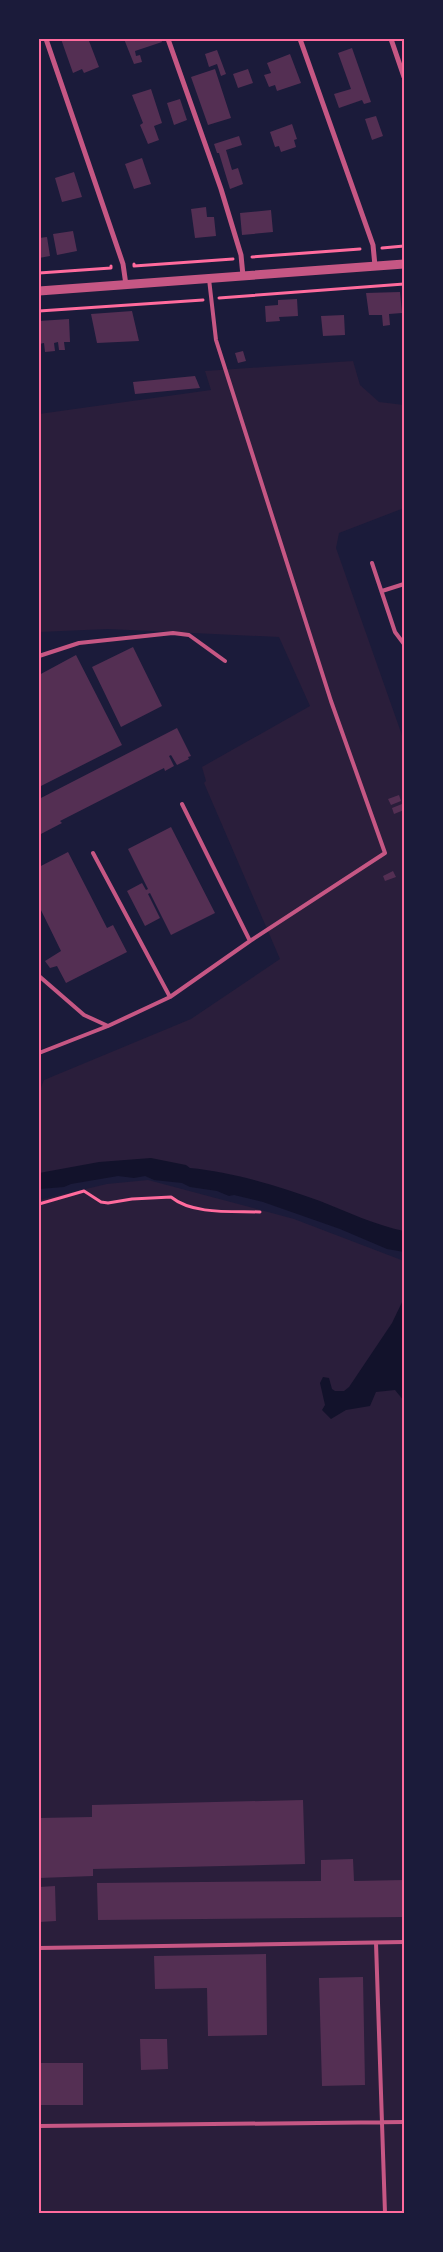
<svg xmlns="http://www.w3.org/2000/svg" width="443" height="2252" viewBox="0 0 443 2252" font-family="Roboto,sans-serif">
<rect width="100%" height="100%" fill="#1b1b3a"/>
<path fill="#2a1e3b" d="M353,361L360,385L379,402L404,405V508L339,533L336,548L404,741V1238L146,1165L39,1180V1093L44,1080L191,1019L280,959L204,783L206,781L202,767L310,706L279,637L108,629L39,632V414L211,390L205,371Z
M148,1180L294,1219L404,1261V2213H39V1200L107,1184Z"/>
<path fill="#12122b" d="M151,1158L186,1165L190,1168C232,1172 280,1186 320,1201C348,1212 375,1225 404,1231V1252L387,1249L340,1229L263,1202L234,1195L229,1196L217,1191L190,1187L182,1183L154,1180L145,1176L134,1178L118,1176L71,1184L64,1187L39,1189V1173L99,1162Z
M404,1298V1401L395,1390L376,1392L370,1406L346,1410L331,1419L322,1410L325,1405L320,1383L323,1377L329,1378L332,1389L335,1391H344L349,1387L392,1323Z"/>
<path fill="#542f53" d="M61,39H87L89,41L99,67L84,73L82,69L73,73Z
M124,39H161L162,42L135,51L136,56L140,55L142,62L134,64Z
M352,48L371,102L364,104L362,100L339,108L334,94L351,89L338,53Z
M217,50L226,74L221,76L217,64L209,67L205,54Z
M290,54L301,83L277,91L275,85L269,87L264,75L271,73L267,63Z
M215,69L231,118L208,125L191,77Z
M248,69L253,83L238,88L233,74Z
M151,89L162,123L154,126L159,140L148,144L140,125L143,123L132,95Z
M180,99L187,120L174,125L167,103Z
M376,116L383,136L372,140L365,119Z
M292,124L297,139L294,140L296,147L281,152L279,146L275,147L270,132Z
M239,136L242,145L226,150L232,170L238,168L243,184L230,189L219,153H217L214,144Z
M142,158L151,184L134,189L125,164Z
M74,172L82,197L62,202L55,178Z
M206,207L207,217H214L216,236L195,238L191,209Z
M271,210L273,232L242,235L240,213Z
M73,231L77,251L57,255L53,234Z
M47,237L50,256L39,258V238Z
M400,292L402,313L389,314L390,325L383,326L382,315H369L366,293Z
M297,299L298,316L279,317L280,321L266,322L265,306L278,305V300Z
M132,311L139,341L97,343L91,314Z
M344,315L345,335L323,336L321,316Z
M69,319L70,342H64L65,350H59L58,342L54,343L55,351L45,352L44,343L39,344V321Z
M243,351L246,361L238,363L235,353Z
M195,376L200,388L135,394L133,382Z
M133,647L162,706L121,727L92,667Z
M76,655L122,745L39,787V675Z
M177,728L191,756L188,757L189,759L177,765L171,755L169,756L174,766L165,771L164,768L60,821L62,823L39,835V799Z
M399,795L401,801L391,805L388,799Z
M402,804L404,810L394,814L392,808Z
M171,827L215,913L171,935L150,893L148,894L160,918L145,926L127,891L142,883L146,890L148,889L128,849Z
M68,852L107,928L113,925L127,952L66,983L57,966L50,968L45,961L61,951L39,906V867Z
M393,871L396,877L385,881L383,876Z
M303,1800L305,1864L93,1869V1876L39,1878V1818L92,1817V1805Z
M353,1859L354,1881L404,1880V1917L98,1920L97,1883L321,1881V1860Z
M55,1886L56,1921L39,1922V1887Z
M266,1954L267,2035L208,2036L207,1988L155,1989L154,1956Z
M363,1977L365,2085L322,2086L319,1978Z
M140,2039H167L168,2069L141,2070Z
M39,2063H83V2105H39Z"/>
<g fill="none" stroke-linecap="round" stroke-linejoin="round">
<path stroke="#ff6b9d" stroke-width="3" d="M382,248L404,246
M252,257L360,249
M134,264V266L233,259
M39,273L111,268V266
M219,298L404,284
M39,311L203,300
M39,1204L84,1191L101,1202L108,1203L132,1199L171,1197C193,1215 233,1211 260,1212"/>
<path stroke="#c65784" stroke-width="4" d="M372,563L395,632L404,644
M382,591L404,584
M39,656L79,643L173,633L189,635L225,661
M182,804L250,941
M93,853L170,997
M39,976L84,1015L108,1026L170,997L250,941L385,853L331,701L216,340L209,279
M39,1053L108,1026
M376,1943L385,2213
M39,1948L404,1942
M39,2126L404,2122"/>
<path stroke="#c65784" stroke-width="5" d="M46,39L123,264L126,285
M168,39L221,189L241,255L243,276
M300,39L373,245L375,266
M391,39L404,77"/>
<path stroke="#c65784" stroke-width="9" d="M39,291L404,264"/>
</g>
<rect width="443" height="2252" fill="none" stroke="#1b1b3a" stroke-width="80"/>
<rect x="40" y="40" width="363" height="2172" fill="none" stroke="#ff6b9d" stroke-width="2"/>
</svg>
